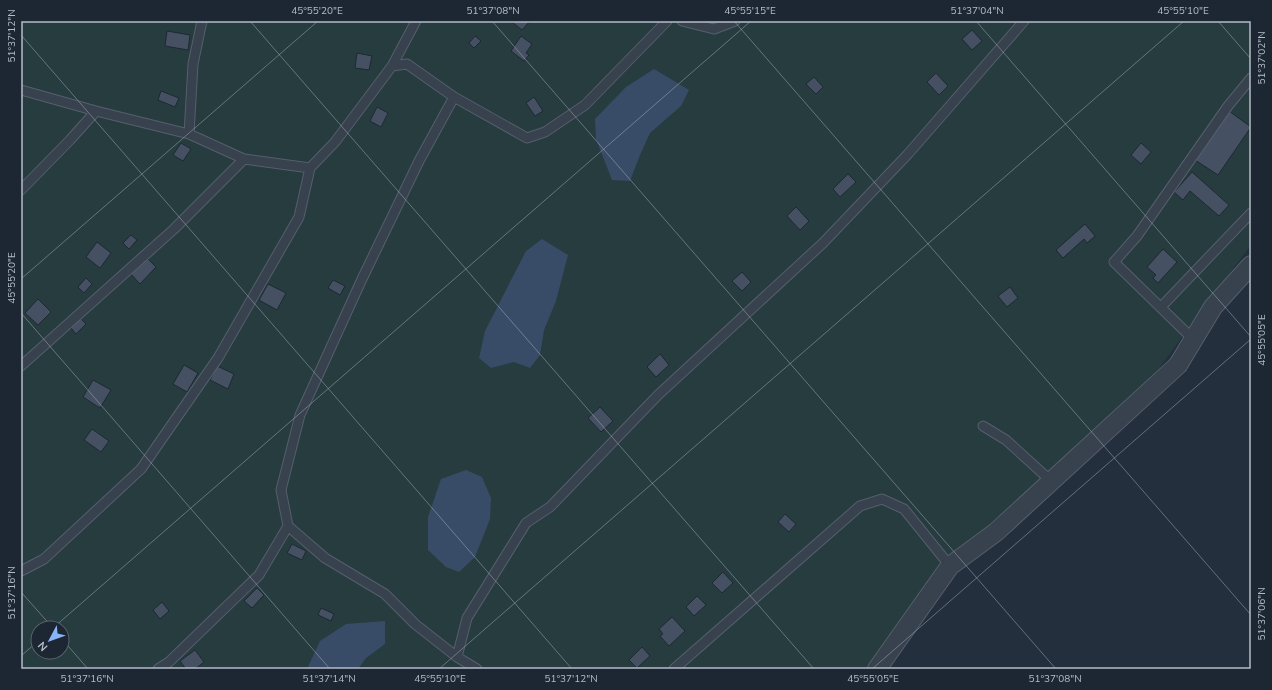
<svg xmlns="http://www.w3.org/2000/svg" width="1272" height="690" viewBox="0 0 1272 690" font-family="'Nunito Sans',sans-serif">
<rect width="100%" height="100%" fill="#242f3e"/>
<path fill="#263c3f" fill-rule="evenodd" d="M21,21H1251V245L1151,379L939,575L869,669H21ZM38,628H62V652H38Z"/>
<path fill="#394c67" d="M654,69L689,90L681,106L650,133L640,155L630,181L612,180L596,139L595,119L626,87Z
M542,239L568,255L556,301L544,330L540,355L530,368L514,362L491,368L479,358L485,331L526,251Z
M466,470L482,477L491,498L490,519L475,557L459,572L446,567L428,550V517L441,479Z
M385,621V644L366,658L358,669H307L320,641L346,624Z"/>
<path fill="#455162" stroke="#1f2835" d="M513,21H530L522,30L512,22Z
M972,30L982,41L972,50L962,39Z
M167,31L190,35L188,50L165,46Z
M475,36L481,41L474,48L469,43Z
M521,36L532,44L526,53L529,55L524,61L511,51Z
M357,53L372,56L369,70L355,68Z
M936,73L948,86L939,95L927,82Z
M814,77L823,87L816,94L806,84Z
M161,91L179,98L175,107L158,100Z
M534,97L543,111L535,116L526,103Z
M377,107L388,113L381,127L370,121Z
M1229,111L1251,127L1218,175L1195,160Z
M181,143L191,149L183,161L173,155Z
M1141,143L1151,152L1141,164L1131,155Z
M1192,172L1229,205L1219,216L1190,191L1183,200L1174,192Z
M848,174L856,182L840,197L833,189Z
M796,207L809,221L800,230L787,216Z
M1085,224L1095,236L1087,243L1084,239L1063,258L1056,250Z
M131,235L137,240L129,249L123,243Z
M97,242L111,253L100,268L86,257Z
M1163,249L1177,262L1158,283L1153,278L1156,275L1147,267Z
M146,257L156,267L140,284L130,273Z
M742,272L751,282L742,291L732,281Z
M86,278L92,284L84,293L78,287Z
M333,280L345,286L340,295L328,288Z
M268,284L286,293L277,310L259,300Z
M1010,287L1018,298L1007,307L998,296Z
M38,299L51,312L38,325L25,313Z
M80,318L86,324L76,334L71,328Z
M660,354L669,365L656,377L647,367Z
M184,365L198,373L187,392L173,384Z
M217,366L234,374L228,389L210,380Z
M93,380L111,390L100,408L83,397Z
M600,407L613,421L601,432L588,418Z
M92,429L109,441L101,452L84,440Z
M785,514L796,524L789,532L778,522Z
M292,544L306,551L302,560L287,553Z
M723,572L733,583L722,593L712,583Z
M257,588L264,595L252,608L244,601Z
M697,596L706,605L694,616L686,607Z
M162,602L169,611L160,619L153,610Z
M321,608L334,614L331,621L318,615Z
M672,617L685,631L669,646L660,636L663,634L659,629Z
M642,647L650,656L637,668L629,660Z
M195,650L204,662L195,669H186L180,661Z"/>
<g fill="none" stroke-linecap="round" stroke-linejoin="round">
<g stroke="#565f6c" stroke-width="11">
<path id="lane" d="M682,21L714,29L735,21
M392,66L416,21
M21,90L96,111L189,134L244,159L310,168L335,142L392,66L407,64L454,97L527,138L545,132L585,105L667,21
M454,97L419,161L362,279L300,415L281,490L288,526L325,558L385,594L415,624L457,657L477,669
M189,134L193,64L202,21
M21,190L70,140L96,111
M1161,307L1251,213
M1194,340L1114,262L1137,236L1228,106L1251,78
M21,366L174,229L244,159
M983,426L1006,440L1051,481
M21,571L44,559L141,469L218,358L299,217L310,168
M457,657L467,618L526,523L550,507L658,395L823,243L908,154L1024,21
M158,669L169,662L259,575L288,526
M674,669L860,506L882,499L904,509L950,566"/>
</g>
<g stroke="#565f6c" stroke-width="20">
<path id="street" d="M877,669L950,566L996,532L1178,365L1213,307L1251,265"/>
</g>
<use href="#lane" stroke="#38414e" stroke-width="9"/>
<use href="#street" stroke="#38414e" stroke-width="18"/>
</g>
<path fill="none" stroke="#b4bcc9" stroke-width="1" stroke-opacity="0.45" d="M250,21L814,669M492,21L1056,669M734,21L1251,615M976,21L1251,337M1218,21L1251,59M21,35L572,669M21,279L318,21M21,313L330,669M21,592L53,628M53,628L751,21M62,639L88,669M21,656L38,641M439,669L1184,21M872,669L1251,339"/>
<rect width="1272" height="690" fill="none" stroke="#1d2633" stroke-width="44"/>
<g transform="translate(50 640) rotate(229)"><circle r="19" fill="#1d2633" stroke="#59626f"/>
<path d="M0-3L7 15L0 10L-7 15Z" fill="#8ab4f8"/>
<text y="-6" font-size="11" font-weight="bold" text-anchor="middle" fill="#b4bcc9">N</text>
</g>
<rect x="22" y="22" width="1228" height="646" fill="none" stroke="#b4bcc9" stroke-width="1.5"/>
<g font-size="10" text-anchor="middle" fill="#b4bcc9">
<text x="317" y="14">45°55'20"E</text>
<text x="493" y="14">51°37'08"N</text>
<text x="750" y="14">45°55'15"E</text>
<text x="977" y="14">51°37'04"N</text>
<text x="1183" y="14">45°55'10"E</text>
<text transform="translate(11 36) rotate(-90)" y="4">51°37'12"N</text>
<text transform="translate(1261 58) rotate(-90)" y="4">51°37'02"N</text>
<text transform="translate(11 278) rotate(-90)" y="4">45°55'20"E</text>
<text transform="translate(1261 340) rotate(-90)" y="4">45°55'05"E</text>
<text transform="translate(11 593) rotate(-90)" y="4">51°37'16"N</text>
<text transform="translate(1261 614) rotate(-90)" y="4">51°37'06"N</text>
<text x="87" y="682">51°37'16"N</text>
<text x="329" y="682">51°37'14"N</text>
<text x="440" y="682">45°55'10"E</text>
<text x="571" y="682">51°37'12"N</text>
<text x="873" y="682">45°55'05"E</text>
<text x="1055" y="682">51°37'08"N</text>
</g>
</svg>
